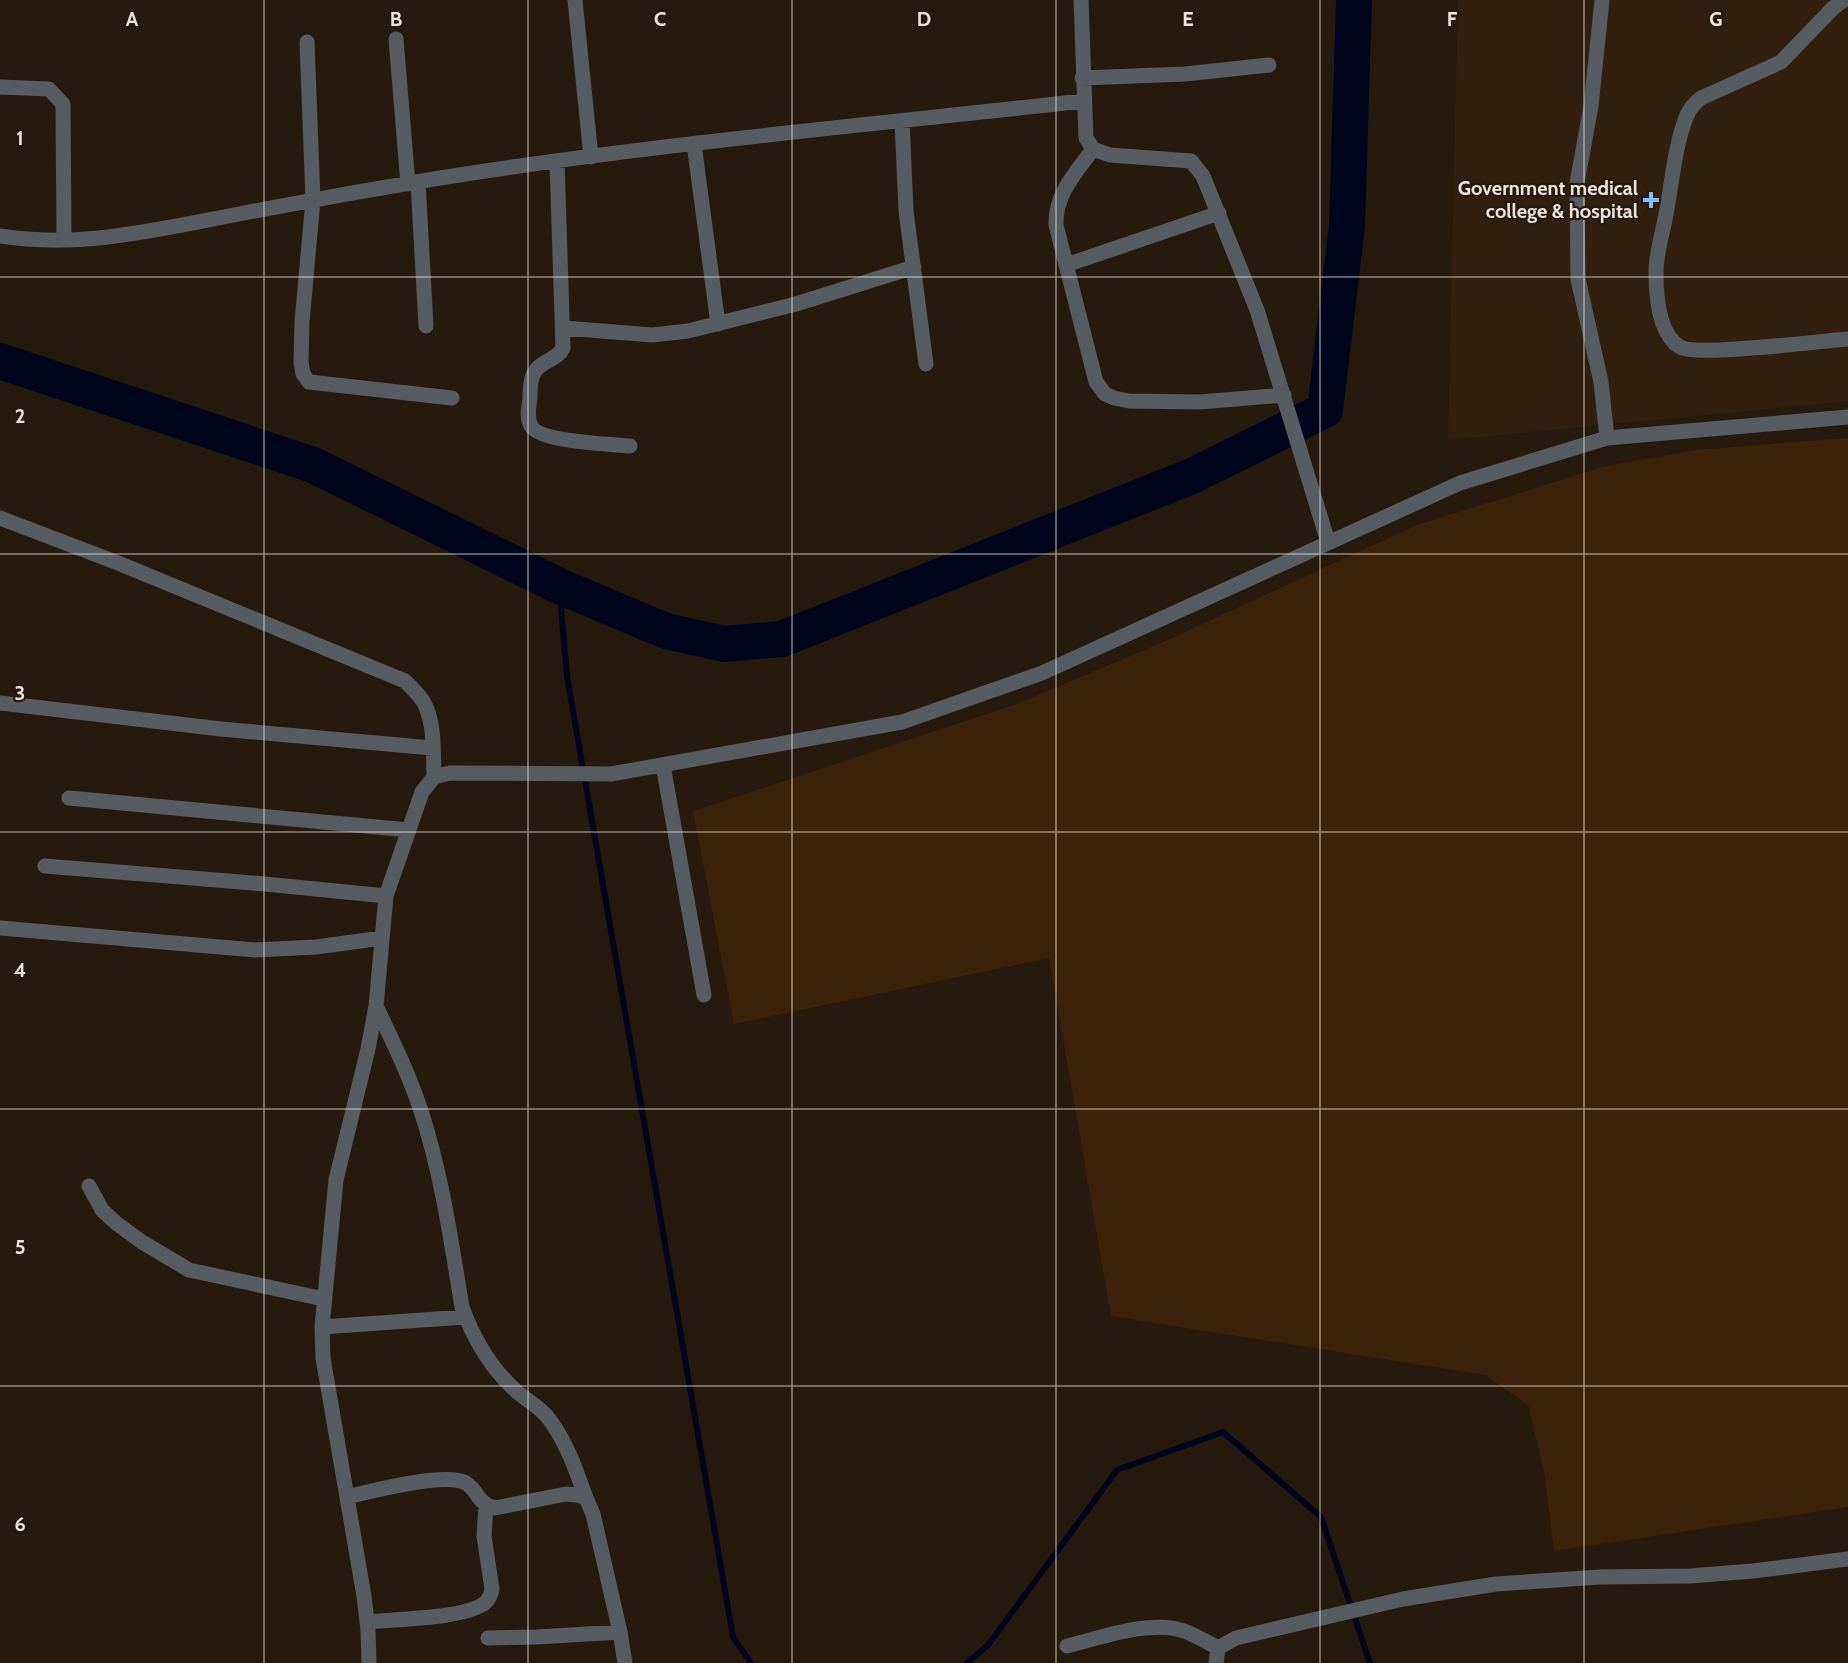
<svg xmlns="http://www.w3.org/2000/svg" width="1848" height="1663" viewBox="0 0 1848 1663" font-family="Cabin,sans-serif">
<rect width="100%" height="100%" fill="#261a0f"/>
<path fill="#312010" d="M1458,0H1848V401L1448,440Z"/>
<path fill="#3b2208" d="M1848,438V1507L1554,1551L1544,1471L1528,1405L1485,1375L1111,1316L1049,958L734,1024L693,811L1014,705L1161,643L1417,525L1606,466L1696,450Z"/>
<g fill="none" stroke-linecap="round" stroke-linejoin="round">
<path stroke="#00051b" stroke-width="6" d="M559,586L567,676L733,1637L751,1663
M967,1663L988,1645L1117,1470L1223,1432L1321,1517L1370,1663"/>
<path stroke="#00051b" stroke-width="36" d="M0,361L313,465L559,586L666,631L724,644L782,639L1192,476L1325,410L1347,226L1354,0"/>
<path stroke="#575c63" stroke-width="15" d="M575,0L591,157
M1081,0L1086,138L1093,149L1110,155L1191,161L1203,176L1257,310L1328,542
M1602,0L1591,106L1577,183L1578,279L1601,382L1607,438
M1844,0L1833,8L1781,62L1701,98C1695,103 1690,108 1687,115C1675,144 1672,183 1666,214C1663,232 1656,253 1656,272C1656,295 1658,334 1680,347C1697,357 1820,341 1848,339
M396,39L408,184
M307,42L313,200L302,322L301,362L303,374L309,382L452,398
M1082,78L1185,74L1269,65
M0,87L49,89L63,104L64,239
M902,121L906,211L926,364
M694,144L718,324
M1093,149C1075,174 1055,194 1056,225L1096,382L1105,394L1114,398L1129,401L1200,402L1284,395
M557,161L563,348C557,361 538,361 533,375C530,381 530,391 530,398C529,407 526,417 531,426C539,442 611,444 630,446
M418,182L426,326
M0,236C80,249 161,229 239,214C306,201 373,189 440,178C653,144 869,125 1083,101
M1066,265L1219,213
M564,328L652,335L688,331L796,304L914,267
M0,518L118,563L405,681C413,689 422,697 426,707C435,728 433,755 434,777
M0,703L221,729L432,748
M663,765L704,995
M69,798L409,830
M45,866L265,884L386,896
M0,928L255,950L316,947L382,938
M376,1006C392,1040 409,1074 421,1111C442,1175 451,1241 462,1307C473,1337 490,1367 514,1389C525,1400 540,1406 549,1419C567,1443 576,1470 586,1498
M89,1186L102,1210L116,1223L142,1242L189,1270L324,1299
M322,1327L465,1317
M347,1497C371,1491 442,1473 464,1482C478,1488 475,1503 495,1508L566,1494L577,1495L586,1498L593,1514L620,1632L625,1663
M367,1622C394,1619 467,1619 486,1602C490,1598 491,1594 492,1589L484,1536L486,1506
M488,1638L537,1637L620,1632
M1067,1646C1100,1638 1151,1619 1184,1631C1195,1635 1207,1642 1218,1648
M369,1663L368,1630L364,1596L323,1358L322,1327L336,1180L368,1049L376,1006L386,896L422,792L434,777L450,773L611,774L902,722L1042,673L1460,483L1607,438L1848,417
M1216,1663L1218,1648L1236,1638L1403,1599L1496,1584L1600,1577L1690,1576L1753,1571L1848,1559"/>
</g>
<path fill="none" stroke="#ede4dd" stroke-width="1.5" stroke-opacity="0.55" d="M264,0V1663M528,0V1663M792,0V1663M1056,0V1663M1320,0V1663M1584,0V1663M0,277H1848M0,554H1848M0,832H1848M0,1109H1848M0,1386H1848"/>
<path fill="#7fbdfa" stroke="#261a0f" stroke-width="2" d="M1648 191h6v6h6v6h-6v6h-6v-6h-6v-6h6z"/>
<g text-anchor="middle" stroke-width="4.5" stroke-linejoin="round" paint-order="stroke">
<g font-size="20" font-weight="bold" fill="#ede4dd" stroke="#261a0f" text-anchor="end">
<text x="1638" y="195">Government medical<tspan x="1638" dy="23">college &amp; hospital</tspan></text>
</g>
</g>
<g font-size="20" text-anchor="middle" font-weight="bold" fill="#ede4dd" stroke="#261a0f" stroke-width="4.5" stroke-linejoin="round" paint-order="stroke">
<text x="132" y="26">A</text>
<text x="396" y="26">B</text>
<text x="660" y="26">C</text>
<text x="924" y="26">D</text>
<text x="1188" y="26">E</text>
<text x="1452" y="26">F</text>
<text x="1716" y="26">G</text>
<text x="20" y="145">1</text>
<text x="20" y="423">2</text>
<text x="20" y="700">3</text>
<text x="20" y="977">4</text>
<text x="20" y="1254">5</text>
<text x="20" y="1531">6</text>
</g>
</svg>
